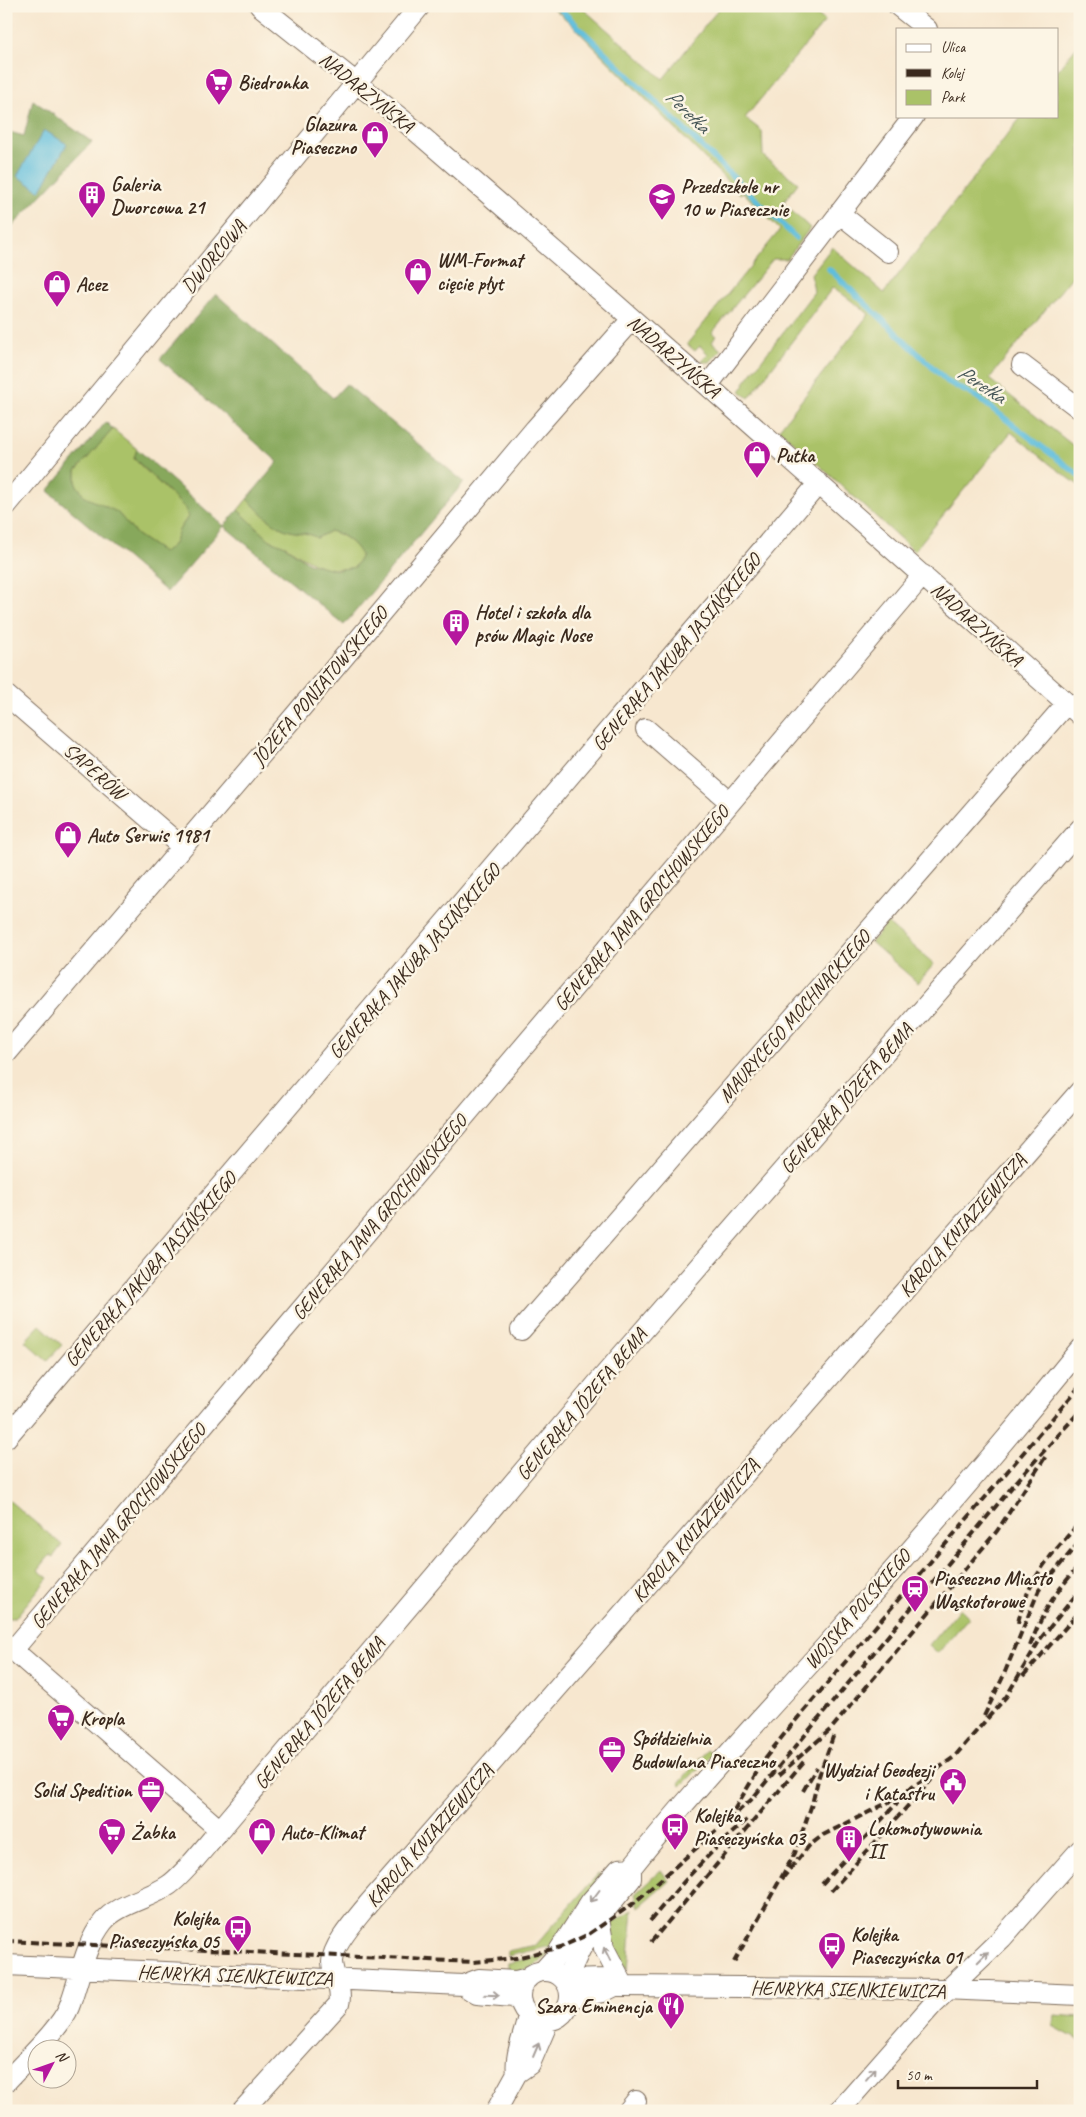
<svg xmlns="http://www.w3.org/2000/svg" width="1086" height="2117" viewBox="0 0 1086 2117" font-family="Caveat,sans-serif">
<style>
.green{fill:#aac268;stroke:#727643}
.forest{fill:#87a85c;stroke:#61693d}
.water{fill:#5ebedd;stroke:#4c747e}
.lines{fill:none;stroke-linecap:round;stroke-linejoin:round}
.stream{stroke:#5ebedd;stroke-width:5.5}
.minor-casing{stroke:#7d6c5c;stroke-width:22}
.minor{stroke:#fff;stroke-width:20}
.rail{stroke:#3b2a1e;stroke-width:4;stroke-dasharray:8 4;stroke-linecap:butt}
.oneway{stroke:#a79f9a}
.labels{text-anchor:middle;stroke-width:5;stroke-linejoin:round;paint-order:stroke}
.poi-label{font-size:20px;font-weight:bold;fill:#3b2a1e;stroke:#fcf5e5;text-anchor:start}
.street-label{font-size:20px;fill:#3b2a1e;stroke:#fcf5e5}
.water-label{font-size:21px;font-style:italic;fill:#465657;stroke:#fcf5e5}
</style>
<rect width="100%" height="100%" fill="#fcf5e5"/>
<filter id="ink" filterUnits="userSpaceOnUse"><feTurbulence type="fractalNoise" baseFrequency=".02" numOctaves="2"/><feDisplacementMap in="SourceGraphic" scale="10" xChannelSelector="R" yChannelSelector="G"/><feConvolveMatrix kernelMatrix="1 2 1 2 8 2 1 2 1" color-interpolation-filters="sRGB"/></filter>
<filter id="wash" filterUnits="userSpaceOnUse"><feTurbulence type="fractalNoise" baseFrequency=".0096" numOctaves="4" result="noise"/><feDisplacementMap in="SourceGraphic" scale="20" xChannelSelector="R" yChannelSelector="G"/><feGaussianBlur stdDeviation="1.12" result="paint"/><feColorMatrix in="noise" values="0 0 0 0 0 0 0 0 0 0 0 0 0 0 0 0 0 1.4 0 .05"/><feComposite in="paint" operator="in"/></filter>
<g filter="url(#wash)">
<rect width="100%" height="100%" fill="#f7e7cf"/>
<path class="green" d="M551,6h29l83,73 58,-73h86l18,15 -80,97 17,13 1,25 35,27 -15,20 27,25 -23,31h-14l-61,74 4,3 -4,6 9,8 -11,12h-9l7,-8 -8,-8 -5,5 -8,-7 93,-114 -37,-38 -3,2 -172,-173z
M1080,42v225l-91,112 91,72v35l-29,-21 -40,-33 -97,119 -135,-122 90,-115 -36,-27 -84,111 -9,-7 5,-6 -1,-2 70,-91 -3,-18 21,-27 52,46 138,-177h35v-45z
M113,429l24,20 -3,10 51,49 3,9 -9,13 -5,14 -10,9 -27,-18 -20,-23 -32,-15 -9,-13v-13z
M247,499c12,11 26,28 43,32 11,3 15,0 27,7l13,-7c15,5 23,11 32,24l-7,12c-29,7 -45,-5 -68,-20 -6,-3 -13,-4 -18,-8 -11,-8 -21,-20 -31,-29z
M887,923l47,41 -16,19 -47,-41z
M40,1325l22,20 -15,16 -22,-20z
M6,1498l56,47 -9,12 -3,-2 -12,15 10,8 -33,40h-9z
M960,1608l9,9 -31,36 -9,-8z
M707,1750l7,3 -33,33 -2,-3z
M661,1870l8,11 -30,26 -4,-13z
M598,1874h4l-47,71 -47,11v-5l28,-6z
M633,1909l-5,60 -12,-13 -7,-30z
M549,1954c-13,12 -23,18 -41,19v-10z
M1055,2015l25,2v24l-27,-15z"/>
<path class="forest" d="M33,100l59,42 -86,91v-102l18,5z
M216,294l117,104 13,-14 118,98 -120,143 -120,-99 -57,66 -119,-101 58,-69 7,7 -37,42v13l9,13 32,15 20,23 27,18 10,-9 5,-14 9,-13 -3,-9 -51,-50 3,-9 87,77 14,-16 32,30 15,6 24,17 28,7 18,-3 6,-12c-8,-13 -16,-20 -31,-24l-13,7c-12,-7 -15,-4 -27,-7 -17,-4 -31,-21 -43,-32l31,-37 -118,-103z"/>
<path class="water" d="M44,130l23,14 -27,47 -23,-15z"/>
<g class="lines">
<path class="stream" d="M557,6l239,232
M829,269l119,113 29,15 103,79"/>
</g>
</g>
<g filter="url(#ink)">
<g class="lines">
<defs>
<path id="minor" d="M260,6l143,114 209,181 468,414
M898,6l29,23
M839,213l49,39
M1022,365l58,44
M708,385l206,-269
M6,506l414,-500
M6,695l176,152
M646,729l84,73
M6,1054l291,-341 238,-284 97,-110
M521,1330l546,-627
M6,1438l813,-955
M6,1644l214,186
M13,1650l910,-1075
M599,1918l5,30 20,38
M6,1965l457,20 16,-6 37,2 12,-3
M520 1996a25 25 0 1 1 50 0a25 25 0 1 1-50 0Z
M543,1971l10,-11 38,-59 28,-32 12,-1
M566,1980l14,-30 19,-32 32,-39v-11c66,-83 140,-160 210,-239 82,-92 162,-185 239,-280
M566,1980l38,-1 11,7
M463,1985l14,9 36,3 8,5
M570,1998l33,-6 12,-6h9l319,3 137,6
M517,2073c-3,-19 8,-39 11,-58
M6,2082c17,-19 55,-54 63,-75 11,-28 15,-61 34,-85 14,-18 46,-23 66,-37 16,-11 37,-40 51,-55l381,-451 479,-550
M242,2111l97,-107c4,-15 -6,-27 -7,-42 0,-17 27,-46 37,-59l711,-812
M496,2111l21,-38 13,-9 18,-42
M628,2111l8,-10
M839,2111l95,-108 68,-65 78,-88"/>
</defs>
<use href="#minor" class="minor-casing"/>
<use href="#minor" class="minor"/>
<path class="rail" d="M1018,1623c9,-44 34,-69 62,-101
M1030,1646c14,-37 24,-52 50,-81
M1023,1676l57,-65
M984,1716l18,-37 37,-89 41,-49
M779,1775l52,-46 166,-198 49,-75
M803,1791l14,-24
M734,1810l32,-53 24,-30 290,-341
M782,1879l27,-33 14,-11 64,-32 30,-19 37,-27 52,-60 35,-59 39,-48
M822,1884l76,-82
M831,1891l102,-113
M650,1921c31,-37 61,-71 98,-102
M6,1941l467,21 43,-4 45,-11 28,-13 45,-31 117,-103 266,-319 63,-70
M651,1942l155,-183
M734,1962l61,-109 17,-49 7,-28 15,-42"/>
</g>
<defs><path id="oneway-shaft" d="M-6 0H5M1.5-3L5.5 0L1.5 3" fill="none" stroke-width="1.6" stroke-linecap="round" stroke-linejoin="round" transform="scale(1.25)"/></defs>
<g class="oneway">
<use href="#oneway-shaft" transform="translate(595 1896) rotate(127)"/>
<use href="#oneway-shaft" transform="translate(607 1954) rotate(-116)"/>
<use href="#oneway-shaft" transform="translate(983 1957) rotate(-45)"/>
<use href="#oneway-shaft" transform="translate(492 1995) rotate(2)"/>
<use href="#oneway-shaft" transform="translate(536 2050) rotate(-67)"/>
<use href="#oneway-shaft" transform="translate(871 2074) rotate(-49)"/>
</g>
</g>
<defs>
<symbol id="supermarket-pin" viewBox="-11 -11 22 30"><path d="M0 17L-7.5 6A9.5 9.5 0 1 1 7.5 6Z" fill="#b5179e" stroke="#fcf5e5"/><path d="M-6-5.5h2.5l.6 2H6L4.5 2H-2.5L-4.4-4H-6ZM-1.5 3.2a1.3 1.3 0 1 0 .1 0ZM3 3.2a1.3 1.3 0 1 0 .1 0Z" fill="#fff"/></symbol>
<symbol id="shop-pin" viewBox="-11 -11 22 30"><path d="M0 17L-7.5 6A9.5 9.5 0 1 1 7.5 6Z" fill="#b5179e" stroke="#fcf5e5"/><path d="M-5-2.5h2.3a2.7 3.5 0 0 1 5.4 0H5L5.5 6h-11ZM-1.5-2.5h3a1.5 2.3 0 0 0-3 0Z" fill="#fff"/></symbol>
<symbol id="building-pin" viewBox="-11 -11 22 30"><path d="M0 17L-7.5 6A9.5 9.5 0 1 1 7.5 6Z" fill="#b5179e" stroke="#fcf5e5"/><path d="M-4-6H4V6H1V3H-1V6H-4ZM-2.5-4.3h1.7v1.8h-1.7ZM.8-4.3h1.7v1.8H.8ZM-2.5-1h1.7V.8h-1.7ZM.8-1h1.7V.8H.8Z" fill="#fff"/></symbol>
<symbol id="school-pin" viewBox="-11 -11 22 30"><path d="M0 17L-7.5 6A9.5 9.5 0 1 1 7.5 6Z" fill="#b5179e" stroke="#fcf5e5"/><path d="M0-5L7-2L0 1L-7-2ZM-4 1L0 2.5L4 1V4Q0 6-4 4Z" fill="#fff"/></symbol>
<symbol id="station-pin" viewBox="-11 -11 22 30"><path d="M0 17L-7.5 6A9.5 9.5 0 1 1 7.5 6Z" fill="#b5179e" stroke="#fcf5e5"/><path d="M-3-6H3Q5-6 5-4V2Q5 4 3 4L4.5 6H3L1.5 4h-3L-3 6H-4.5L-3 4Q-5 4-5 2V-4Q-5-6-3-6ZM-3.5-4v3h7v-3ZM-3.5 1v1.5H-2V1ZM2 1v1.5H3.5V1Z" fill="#fff"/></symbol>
<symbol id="office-pin" viewBox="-11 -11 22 30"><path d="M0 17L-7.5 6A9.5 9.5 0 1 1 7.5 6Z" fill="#b5179e" stroke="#fcf5e5"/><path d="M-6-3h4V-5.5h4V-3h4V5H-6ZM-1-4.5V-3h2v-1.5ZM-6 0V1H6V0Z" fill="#fff"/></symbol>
<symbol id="civic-pin" viewBox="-11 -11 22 30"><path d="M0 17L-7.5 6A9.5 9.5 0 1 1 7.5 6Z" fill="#b5179e" stroke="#fcf5e5"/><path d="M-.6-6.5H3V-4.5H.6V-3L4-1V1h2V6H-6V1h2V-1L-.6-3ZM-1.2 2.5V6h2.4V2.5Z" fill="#fff"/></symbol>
<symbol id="bus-pin" viewBox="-11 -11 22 30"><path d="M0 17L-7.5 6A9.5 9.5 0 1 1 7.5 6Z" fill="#b5179e" stroke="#fcf5e5"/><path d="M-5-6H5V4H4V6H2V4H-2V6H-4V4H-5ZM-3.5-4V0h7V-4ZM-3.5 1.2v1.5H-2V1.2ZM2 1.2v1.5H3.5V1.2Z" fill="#fff"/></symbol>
<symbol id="restaurant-pin" viewBox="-11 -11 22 30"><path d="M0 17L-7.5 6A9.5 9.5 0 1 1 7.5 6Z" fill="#b5179e" stroke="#fcf5e5"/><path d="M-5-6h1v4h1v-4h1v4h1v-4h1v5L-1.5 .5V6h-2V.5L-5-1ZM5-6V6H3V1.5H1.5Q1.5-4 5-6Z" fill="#fff"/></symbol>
</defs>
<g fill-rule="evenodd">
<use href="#supermarket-pin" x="203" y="66" width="32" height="43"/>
<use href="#shop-pin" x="359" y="119" width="32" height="43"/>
<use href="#building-pin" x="76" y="179" width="32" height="43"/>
<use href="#school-pin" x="646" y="181" width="32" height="43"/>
<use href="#shop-pin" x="402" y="256" width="32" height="43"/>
<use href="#shop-pin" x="41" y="268" width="32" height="43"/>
<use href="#shop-pin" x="741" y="439" width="32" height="43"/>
<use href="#building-pin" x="440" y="607" width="32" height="43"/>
<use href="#shop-pin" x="52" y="819" width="32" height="43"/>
<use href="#station-pin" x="899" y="1573" width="32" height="43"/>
<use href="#supermarket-pin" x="45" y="1702" width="32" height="43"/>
<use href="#office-pin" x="596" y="1734" width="32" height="43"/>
<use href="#civic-pin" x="937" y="1766" width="32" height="43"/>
<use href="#office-pin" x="135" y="1774" width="32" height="43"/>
<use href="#bus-pin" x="659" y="1811" width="32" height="43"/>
<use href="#supermarket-pin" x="96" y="1816" width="32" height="43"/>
<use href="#shop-pin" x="246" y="1816" width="32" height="43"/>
<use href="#building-pin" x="833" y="1823" width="32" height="43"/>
<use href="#bus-pin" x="222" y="1913" width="32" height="43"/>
<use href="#bus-pin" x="816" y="1930" width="32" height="43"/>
<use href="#restaurant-pin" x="655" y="1990" width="32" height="43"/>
</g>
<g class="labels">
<g class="poi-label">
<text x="238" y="89">Biedronka</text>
<text x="356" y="131" text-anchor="end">Glazura<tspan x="356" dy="23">Piaseczno</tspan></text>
<text x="111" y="191">Galeria<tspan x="111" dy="23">Dworcowa 21</tspan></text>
<text x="681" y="193">Przedszkole nr<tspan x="681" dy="23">10 w Piasecznie</tspan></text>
<text x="437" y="267">WM-Format<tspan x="437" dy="23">cięcie płyt</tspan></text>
<text x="76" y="291">Acez</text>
<text x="776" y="462">Putka</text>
<text x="475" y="619">Hotel i szkoła dla<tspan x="475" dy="23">psów Magic Nose</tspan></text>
<text x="87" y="842">Auto Serwis 1981</text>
<text x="934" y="1585">Piaseczno Miasto<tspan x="934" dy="23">Wąskotorowe</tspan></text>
<text x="80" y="1725">Kropla</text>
<text x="631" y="1745">Spółdzielnia<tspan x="631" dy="23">Budowlana Piaseczno</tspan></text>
<text x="934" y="1777" text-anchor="end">Wydział Geodezji<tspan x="934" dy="23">i Katastru</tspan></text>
<text x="132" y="1797" text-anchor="end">Solid Spedition</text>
<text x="694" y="1822">Kolejka<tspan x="694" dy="23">Piaseczyńska 03</tspan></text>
<text x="868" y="1835">Lokomotywownia<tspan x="868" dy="23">II</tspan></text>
<text x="131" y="1839">Żabka</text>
<text x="281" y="1839">Auto-Klimat</text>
<text x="219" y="1925" text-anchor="end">Kolejka<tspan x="219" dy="23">Piaseczyńska 05</tspan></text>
<text x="851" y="1941">Kolejka<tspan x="851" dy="23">Piaseczyńska 01</tspan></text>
<text x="652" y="2013" text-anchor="end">Szara Eminencja</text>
</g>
<g class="street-label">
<text transform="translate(367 92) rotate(39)" y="7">NADARZYŃSKA</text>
<text transform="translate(213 256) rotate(-50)" y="7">DWORCOWA</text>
<text transform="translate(674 356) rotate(41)" y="7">NADARZYŃSKA</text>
<text transform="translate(977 624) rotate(42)" y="7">NADARZYŃSKA</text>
<text transform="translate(676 652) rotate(-50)" y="7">GENERAŁA JAKUBA JASIŃSKIEGO</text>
<text transform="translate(319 686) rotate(-50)" y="7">JÓZEFA PONIATOWSKIEGO</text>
<text transform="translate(95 771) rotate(41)" y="7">SAPERÓW</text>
<text transform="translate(641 908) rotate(-50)" y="7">GENERAŁA JANA GROCHOWSKIEGO</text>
<text transform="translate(414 961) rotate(-49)" y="7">GENERAŁA JAKUBA JASIŃSKIEGO</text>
<text transform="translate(794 1016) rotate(-49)" y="7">MAURYCEGO MOCHNACKIEGO</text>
<text transform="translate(846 1098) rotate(-49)" y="7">GENERAŁA JÓZEFA BEMA</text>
<text transform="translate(379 1217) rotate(-50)" y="7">GENERAŁA JANA GROCHOWSKIEGO</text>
<text transform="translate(962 1225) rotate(-49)" y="7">KAROLA KNIAZIEWICZA</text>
<text transform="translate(150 1269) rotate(-49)" y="7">GENERAŁA JAKUBA JASIŃSKIEGO</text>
<text transform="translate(581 1404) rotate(-50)" y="7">GENERAŁA JÓZEFA BEMA</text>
<text transform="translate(118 1526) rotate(-50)" y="7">GENERAŁA JANA GROCHOWSKIEGO</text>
<text transform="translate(695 1530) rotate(-49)" y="7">KAROLA KNIAZIEWICZA</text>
<text transform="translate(857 1609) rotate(-49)" y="7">WOJSKA POLSKIEGO</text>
<text transform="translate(319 1713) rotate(-50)" y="7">GENERAŁA JÓZEFA BEMA</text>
<text transform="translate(429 1835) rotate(-49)" y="7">KAROLA KNIAZIEWICZA</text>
<text transform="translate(235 1975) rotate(2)" y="7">HENRYKA SIENKIEWICZA</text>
<text transform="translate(848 1989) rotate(1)" y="7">HENRYKA SIENKIEWICZA</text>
</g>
<g class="water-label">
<text transform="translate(688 111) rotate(44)" y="7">Perełka</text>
<text transform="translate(982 384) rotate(33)" y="7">Perełka</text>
</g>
</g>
<rect width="1086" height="2117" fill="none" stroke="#fcf5e5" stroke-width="25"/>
<rect x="896" y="28" width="162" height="90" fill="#fcf5e5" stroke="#afa495"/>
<rect x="906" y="44" width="25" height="8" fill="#ffffff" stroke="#afa495"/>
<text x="941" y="52" font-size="15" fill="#3b2a1e">Ulica</text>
<rect x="906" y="69" width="25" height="8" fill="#3b2a1e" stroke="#afa495"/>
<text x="941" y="78" font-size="15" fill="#3b2a1e">Kolej</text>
<rect x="906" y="90" width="25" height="15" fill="#aac268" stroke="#afa495"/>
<text x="941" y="102" font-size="15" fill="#3b2a1e">Park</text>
<g transform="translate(52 2064) rotate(49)"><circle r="24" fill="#fcf5e5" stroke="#afa495"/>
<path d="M0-4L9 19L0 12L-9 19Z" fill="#b5179e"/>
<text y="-8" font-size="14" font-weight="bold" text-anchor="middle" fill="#3b2a1e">N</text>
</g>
<path d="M898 2080v8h139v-8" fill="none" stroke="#3b2a1e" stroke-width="2.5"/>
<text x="906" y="2080" font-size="15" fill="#3b2a1e" stroke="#fcf5e5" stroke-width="4" paint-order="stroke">50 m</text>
</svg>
